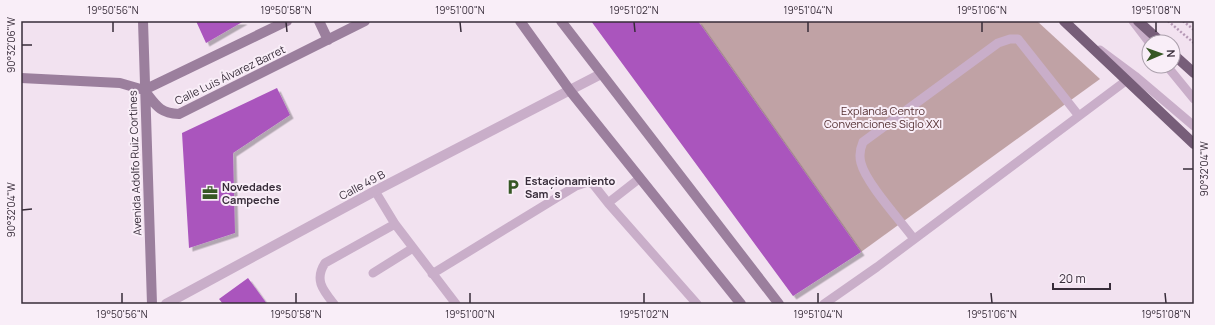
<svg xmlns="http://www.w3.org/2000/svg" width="1215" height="325" viewBox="0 0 1215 325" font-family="Manrope,sans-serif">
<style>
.green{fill:#c0a2a5}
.building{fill:#aa55bd;filter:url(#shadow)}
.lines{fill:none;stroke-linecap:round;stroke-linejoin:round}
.path{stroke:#b598b5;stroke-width:2.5;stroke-dasharray:2 2;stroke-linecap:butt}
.service{stroke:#c9aec9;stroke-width:9}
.minor{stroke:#c9aec9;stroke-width:10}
.secondary{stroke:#9b7f9d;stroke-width:10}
.primary{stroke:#775e79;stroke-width:10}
.ticks{fill:none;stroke:#372c39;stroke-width:1.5}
.labels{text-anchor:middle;stroke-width:4;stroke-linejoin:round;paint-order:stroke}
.street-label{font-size:11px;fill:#372c39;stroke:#f9eef8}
.park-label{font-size:11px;fill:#553133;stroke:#f9eef8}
.poi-label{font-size:11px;font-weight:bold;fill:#372c39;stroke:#f9eef8;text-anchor:start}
.neatline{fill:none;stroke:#372c39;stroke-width:1.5}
.ticks-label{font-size:10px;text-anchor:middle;fill:#372c39}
</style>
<defs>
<filter id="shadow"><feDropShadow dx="3.5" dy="3.5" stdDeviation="0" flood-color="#0004"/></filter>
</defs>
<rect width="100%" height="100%" fill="#f2e2f0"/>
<path class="green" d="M698,21h339l63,58 -239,173z"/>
<path class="building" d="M196,21h48l-38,22z
M591,21h107l163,231 -68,44z
M277,88l13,27 -57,38 2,80 -46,15 -7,-115z
M248,278l19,26h-44l-4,-5z"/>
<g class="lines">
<path class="path" d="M1168,21l26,22
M1183,21l11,9
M1192,21l2,2"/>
<path class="service" d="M1133,21l16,21
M1100,50l35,26 59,50
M1167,66l27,33
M375,191l20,33 61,80
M608,203l32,-25
M914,239c-14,-19 -48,-56 -53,-76 -2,-7 -1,-14 2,-21l135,-99 12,-4h8l61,77
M373,273l40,-25
M432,274l144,-88 12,-4 5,2 15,19 89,101
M334,304c-11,-14 -20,-24 -9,-41l70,-39
M824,304l53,-37 250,-187"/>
<path class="minor" d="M166,304l209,-113 226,-117"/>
<path class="secondary" d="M143,21l9,283
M319,21l9,19
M520,21l51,71 170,212
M561,21l218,283
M21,78l99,5 24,7
M144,90c12,15 15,23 35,24l186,-93
M144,90l143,-69"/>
<path class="primary" d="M1064,21l130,123
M1138,21l23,21
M1173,54l21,19"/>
</g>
<path class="ticks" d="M113,22v10M286,22l1,10M460,22l1,10M634,22l1,10M808,22v10M982,22v10M1156,22v10M22,45h10M1183,169h10M22,210l10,-1M122,293v10M296,293v10M470,293v10M644,293v10M818,293v10M991,293l1,10M1165,293l1,10"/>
<defs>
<symbol id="parking-bare" viewBox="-9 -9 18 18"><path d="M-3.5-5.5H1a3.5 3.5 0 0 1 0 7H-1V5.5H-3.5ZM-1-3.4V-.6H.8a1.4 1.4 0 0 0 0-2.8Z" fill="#365724" stroke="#f9eef8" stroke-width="2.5" paint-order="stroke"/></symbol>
<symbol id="office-bare" viewBox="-9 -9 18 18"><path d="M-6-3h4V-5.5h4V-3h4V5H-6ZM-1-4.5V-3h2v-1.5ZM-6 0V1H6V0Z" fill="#365724" stroke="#f9eef8" stroke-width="2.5" paint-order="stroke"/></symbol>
</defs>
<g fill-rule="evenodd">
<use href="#parking-bare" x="502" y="176" width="22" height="22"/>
<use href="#office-bare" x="199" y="182" width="22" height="22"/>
</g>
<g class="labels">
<g class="street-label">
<text transform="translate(230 75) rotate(-26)" y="4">Calle Luis Álvarez Barret</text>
<text transform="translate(135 163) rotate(-92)" y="4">Avenida Adolfo Ruiz Cortines</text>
<text transform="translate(362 185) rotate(-28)" y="4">Calle 49 B</text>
</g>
<g class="park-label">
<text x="883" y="115">Explanda Centro<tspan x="883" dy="13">Convenciones Siglo XXI</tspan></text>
</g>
<g class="poi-label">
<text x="525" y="185">Estacionamiento<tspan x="525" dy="13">Sam´s</tspan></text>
<text x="222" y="191">Novedades<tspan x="222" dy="13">Campeche</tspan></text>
</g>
</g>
<rect width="1215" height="325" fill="none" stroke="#f9eef8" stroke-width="44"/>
<g transform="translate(1161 54) rotate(88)"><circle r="19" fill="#f9eef8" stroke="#aba0ac"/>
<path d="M0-3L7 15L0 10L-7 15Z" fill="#365724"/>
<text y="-6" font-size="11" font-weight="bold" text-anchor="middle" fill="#372c39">N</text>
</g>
<path d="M1053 283v6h57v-6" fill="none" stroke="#372c39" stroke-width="2"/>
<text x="1059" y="283" font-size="12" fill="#372c39" stroke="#f9eef8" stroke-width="3" paint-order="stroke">20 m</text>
<rect x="22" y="22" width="1171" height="281" class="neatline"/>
<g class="ticks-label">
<text x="113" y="14">19°50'56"N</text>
<text x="286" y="14">19°50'58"N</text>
<text x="460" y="14">19°51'00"N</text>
<text x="634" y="14">19°51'02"N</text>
<text x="808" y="14">19°51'04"N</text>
<text x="982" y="14">19°51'06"N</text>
<text x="1156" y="14">19°51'08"N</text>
<text transform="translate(11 45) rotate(-90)" y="4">90°32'06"W</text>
<text transform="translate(1204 169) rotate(-90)" y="4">90°32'04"W</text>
<text transform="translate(11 210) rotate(-90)" y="4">90°32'04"W</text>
<text x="122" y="318">19°50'56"N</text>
<text x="296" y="318">19°50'58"N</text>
<text x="470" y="318">19°51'00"N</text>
<text x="644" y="318">19°51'02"N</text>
<text x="818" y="318">19°51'04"N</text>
<text x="992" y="318">19°51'06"N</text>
<text x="1166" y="318">19°51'08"N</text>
</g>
</svg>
